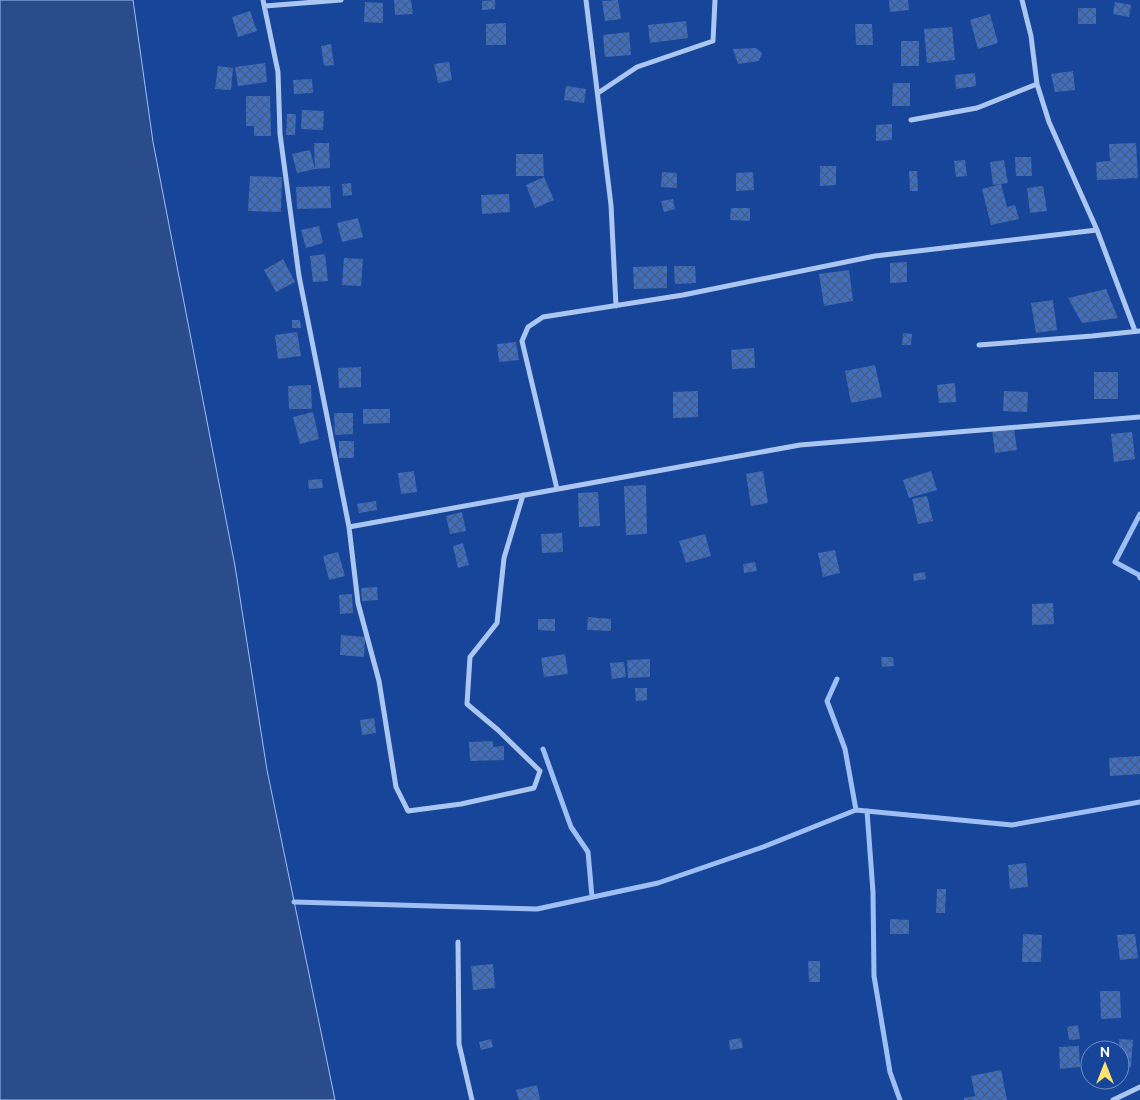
<svg xmlns="http://www.w3.org/2000/svg" width="1140" height="1100" viewBox="0 0 1140 1100" font-family="Ubuntu,sans-serif">
<style>
.water{fill:#2a4c8b;stroke:#9fbff4}
.lines{fill:none;stroke-linecap:round;stroke-linejoin:round}
.stream{stroke:#9fbff4;stroke-width:5}
.building{fill:url(#building-cross-hatch)}
.minor{stroke:#acc6f2;stroke-width:5}
</style>
<defs>
<pattern id="building-cross-hatch" width="8" height="8" patternUnits="userSpaceOnUse" patternTransform="scale(1.25)"><rect width="8" height="8" fill="#406fc0"/><path d="M0 0l8 8M0 8l8-8" fill="none" stroke="#475c80"/></pattern>
</defs>
<rect width="100%" height="100%" fill="#174599"/>
<path class="water" d="M0,0h133l20,142 82,424 32,204 68,330h-335z"/>
<g class="lines">
<path class="stream" d="M1140,514l-25,48 24,13 1,3
M837,679l-10,22 18,48 11,61
M543,749l28,78 17,25 4,45
M867,811l6,81 1,84 16,96 10,28
M294,902l243,7 121,-26 105,-36 93,-37 156,15 128,-23"/>
</g>
<path class="building" d="M394,0h17l2,14 -18,1z
M495,0v9l-13,1v-9z
M618,0l3,19 -16,2 -3,-20z
M889,0h19l1,10 -19,2z
M365,2l18,1v20l-19,-1z
M1115,2l16,3 -2,12 -16,-3z
M1078,8h18v16h-18z
M250,11l7,20 -19,6 -6,-20z
M990,14l8,29 -20,6 -8,-29z
M686,21l2,17 -38,5 -2,-18z
M506,23v22h-20v-21z
M855,24h17l1,21h-17z
M952,27l3,33 -28,3 -3,-34z
M629,32l2,23 -26,2 -2,-22z
M901,41h18v25h-18z
M331,44l3,21 -10,1 -3,-20z
M756,48l6,5 -3,8 -21,3 -5,-15z
M449,62l3,18 -14,3 -4,-19z
M265,63l2,19 -29,4 -3,-19z
M218,66l15,2 -2,22 -16,-1z
M1073,71l2,19 -20,2 -4,-18z
M975,73l1,13 -20,3 -1,-14z
M312,79l1,14 -19,1 -1,-14z
M893,83h17v23h-18z
M566,86l20,3 -2,14 -20,-3z
M246,96h24l1,40h-17v-10h-8z
M302,110l22,1 -1,19 -22,-1z
M287,114h9l-1,21h-9z
M892,124v16l-16,1v-16z
M314,143h15l1,25 -15,1z
M1136,143l2,35 -41,2 -1,-18 14,-1 -1,-17z
M310,150l5,19 -18,4 -5,-19z
M516,154h27l1,22h-28z
M1015,157h16l1,19h-16z
M965,160l2,16 -11,1 -2,-16z
M1004,160l4,23 -15,2 -3,-23z
M820,166h16v19l-16,1z
M909,171h8l1,20h-8z
M662,172l15,1v15l-16,-1z
M753,172l1,18 -18,1v-18z
M250,176l32,1 -1,35 -33,-1z
M544,177l10,23 -19,8 -9,-23z
M351,183l1,12 -9,1 -1,-12z
M1001,184l6,23 8,-2 4,14 -28,6 -9,-36z
M330,186l1,22 -34,1 -1,-22z
M1043,186l4,25 -17,2 -3,-25z
M509,194l1,18 -28,2 -1,-19z
M673,199l2,10 -11,3 -3,-11z
M731,208h19v13l-20,-1z
M358,218l5,19 -21,5 -5,-19z
M319,226l4,17 -17,5 -5,-18z
M325,254l3,27 -15,1 -3,-26z
M344,258l19,1 -2,27 -19,-1z
M283,259l12,23 -19,10 -12,-22z
M907,262v20l-17,1v-20z
M667,266v22l-33,1 -1,-22z
M674,266h21l1,17 -21,1z
M849,270l4,31 -29,5 -5,-32z
M1106,289l12,29 -36,5 -14,-25z
M1053,300l4,30 -21,3 -5,-30z
M292,320h8l1,8h-9z
M297,332l4,24 -23,3 -3,-24z
M903,333l9,1 -1,11h-9z
M516,342l3,18 -20,2 -2,-18z
M754,348l1,20 -23,1 -1,-19z
M875,365l7,32 -31,6 -6,-32z
M361,367v20l-22,1 -1,-20z
M1094,372h24v27h-24z
M955,383l1,19 -17,1 -2,-18z
M311,385l1,24h-23l-1,-23z
M698,391v26l-25,1v-26z
M1004,391l24,1 -1,20 -24,-1z
M363,409h27v14l-27,1z
M313,412l6,27 -19,5 -7,-27z
M334,413h19v21l-18,1z
M1014,428l3,22 -22,3 -3,-23z
M1132,432l3,27 -21,3 -3,-28z
M339,441h15v17h-15z
M414,471l3,21 -16,2 -3,-21z
M763,471l5,32 -17,3 -5,-32z
M931,471l6,19 -28,8 -6,-18z
M322,479l1,9 -14,1 -1,-9z
M646,485l1,49 -21,1 -2,-49z
M598,492l2,34 -21,1 -1,-34z
M927,496l6,25 -15,3 -6,-25z
M376,501l1,9 -18,3 -2,-9z
M462,512l4,19 -16,3 -4,-18z
M562,533l1,19 -21,1 -1,-19z
M705,534l6,22 -25,7 -7,-22z
M463,543l6,22 -11,3 -5,-22z
M835,550l5,23 -17,4 -5,-24z
M338,552l7,24 -16,4 -6,-24z
M755,562l2,9 -13,2 -1,-9z
M925,572l1,7 -12,2 -1,-7z
M377,587l1,13 -16,1 -1,-13z
M352,594l1,19 -13,1 -1,-19z
M1053,603l1,21 -22,1v-21z
M588,617l23,2v12l-24,-1z
M538,619h17v12l-17,-1z
M341,635l24,2 -1,20 -24,-2z
M565,654l3,20 -24,3 -3,-19z
M881,657h12l1,9 -12,1z
M650,659v18l-22,1 -1,-18z
M624,662l2,15 -14,2 -2,-16z
M635,688h12v12l-11,1z
M374,718l2,15 -14,2 -2,-15z
M493,741v6l11,-1v14l-34,1 -1,-19z
M1140,756v18l-30,2 -1,-18z
M1026,863l2,24 -18,2 -2,-24z
M937,889h9l-1,24h-9z
M890,919l19,1v14h-19z
M1023,934l19,1 -1,27h-19z
M1135,934l3,24 -18,2 -3,-25z
M808,961h12v21h-11z
M493,964l2,24 -22,2 -2,-24z
M1100,991h20l1,27 -20,1z
M1078,1025l2,14 -11,1 -2,-13z
M741,1038l2,10 -13,2 -1,-10z
M491,1039l2,8 -12,3 -2,-8z
M1119,1039l14,1 -2,27 -11,-1z
M1079,1046l1,21 -20,2 -1,-22z
M1001,1070l6,30h-43v-2l11,-2 -4,-20z
M537,1085l3,15h-21l-3,-10z"/>
<g class="lines">
<path class="minor" d="M263,0l15,72 2,62 19,142 50,251 9,76 21,78 17,106 12,24 53,-7 73,-16 6,-17 -42,-41 -31,-26 3,-47 27,-34 7,-65 19,-63
M586,0l25,205 5,101
M1022,0l9,36 6,48 12,38 48,108
M265,6l76,-6
M598,93l39,-26 76,-26 2,-41
M911,120l66,-12 60,-24
M979,345l113,-9 48,-5
M557,489l-35,-148 6,-14 15,-10 140,-22 192,-39 222,-26 38,101
M349,527l451,-82 340,-28
M458,942l1,102 13,56
M1113,1100l27,-13"/>
</g>
<g transform="translate(1105 1065)"><circle r="24" fill="#174599" stroke="#748fc2"/>
<path d="M0-4L9 19L0 12L-9 19Z" fill="#ffe16d"/>
<text y="-8" font-size="14" font-weight="bold" text-anchor="middle" fill="#ffffff">N</text>
</g>
</svg>
